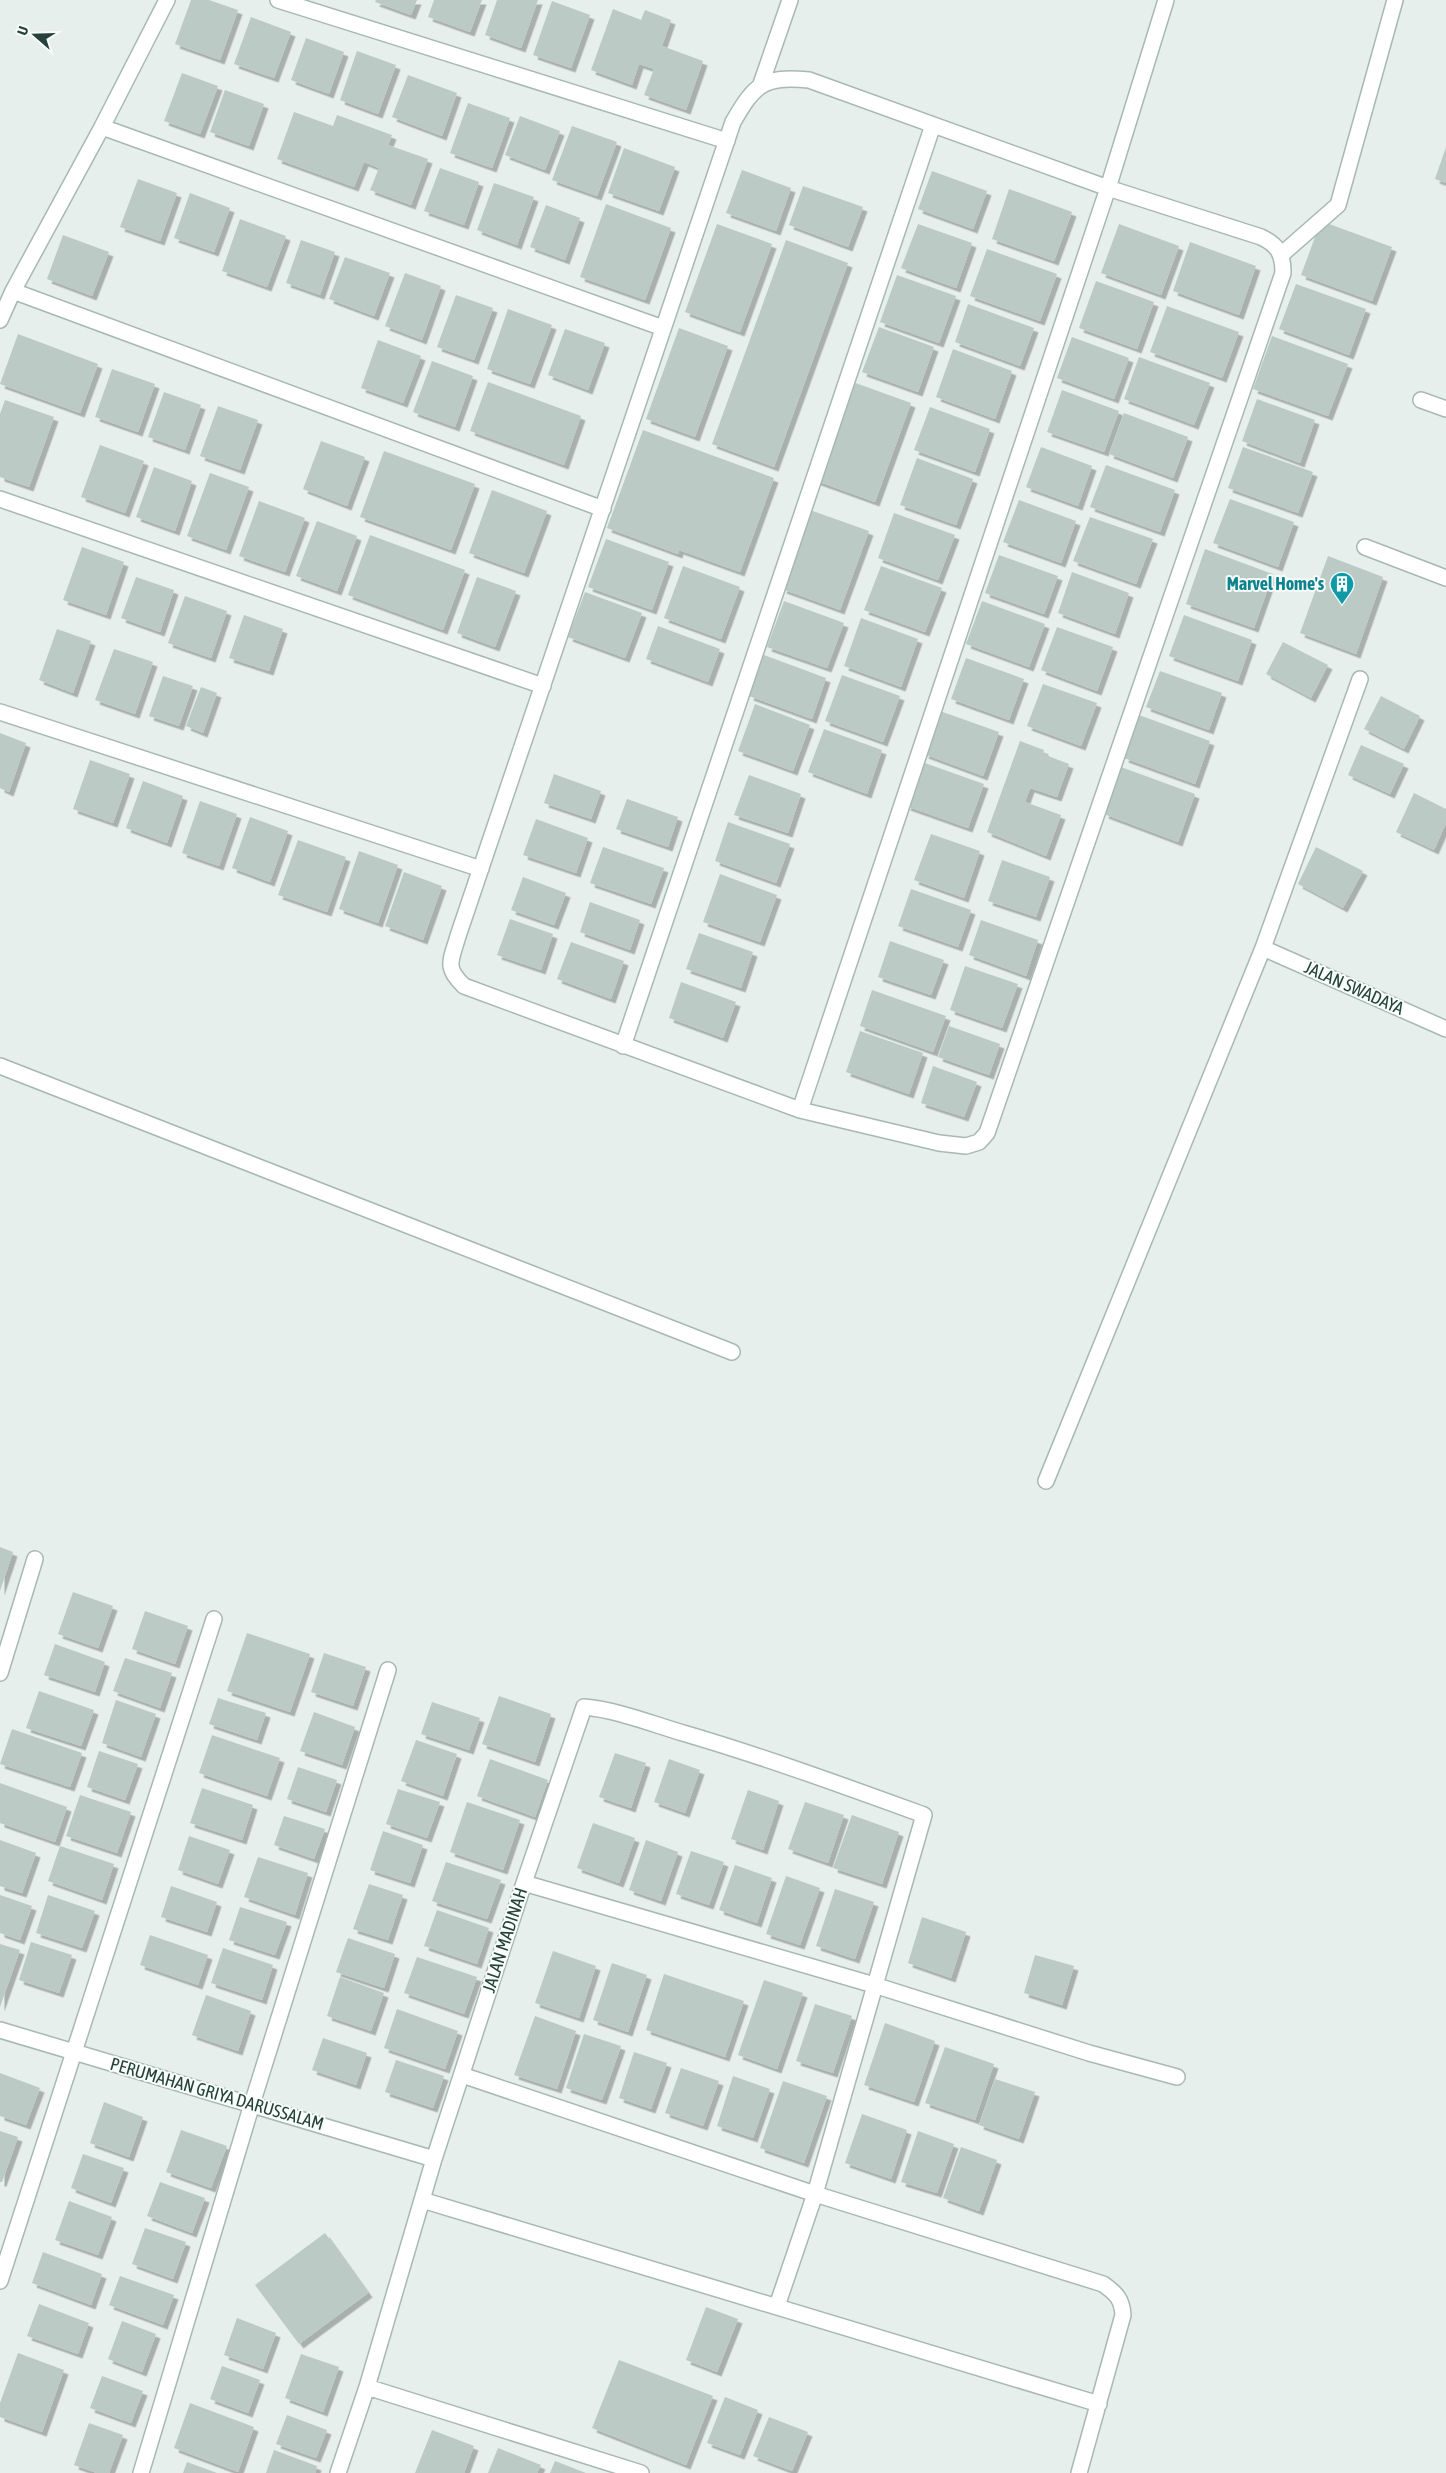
<svg xmlns="http://www.w3.org/2000/svg" width="1446" height="2473" viewBox="0 0 1446 2473" font-family="'Asap Condensed',sans-serif">
<style>
.building{fill:#bbcac4;filter:url(#shadow)}
.lines{fill:none;stroke-linecap:round;stroke-linejoin:round}
.street-casing{stroke:#a8b8b2;stroke-width:18}
.street{stroke:#fff;stroke-width:15}
.labels{text-anchor:middle;stroke-width:4;stroke-linejoin:round;paint-order:stroke}
.culture-label{font-size:18px;font-weight:bold;fill:#0d838f;stroke:#f7fbf9;text-anchor:end}
.street-label{font-size:18px;fill:#24423a;stroke:#f7fbf9}
</style>
<defs>
<filter id="shadow"><feDropShadow dx="4.5" dy="4.5" stdDeviation="0" flood-color="#0004"/></filter>
</defs>
<rect width="100%" height="100%" fill="#e6efeb"/>
<path class="building" d="M191,0h18l29,10 -18,50 -45,-16z
M376,0h41l-6,15 -36,-13z
M434,0h48l-12,32 -42,-15z
M497,0h41l-17,48 -36,-13z
M552,1l38,14 -19,53 -38,-13z
M613,9l28,11 4,-10 26,10 -9,26 41,15 -17,49 -42,-15 10,-26 -15,-5 -7,21 -41,-15z
M251,17l40,15 -17,46 -40,-14z
M306,38l38,14 -15,42 -38,-14z
M357,51l39,14 -18,49 -38,-14z
M182,73l36,13 -18,48 -36,-13z
M408,75l49,18 -15,43 -50,-19z
M225,90l39,14 -15,42 -39,-14z
M468,103l42,15 -18,50 -42,-15z
M294,112l39,14 4,-11 55,20 -4,10 40,14 -17,46 -41,-15 9,-22 -15,-6 -10,25 -77,-28z
M520,116l40,15 -15,39 -40,-15z
M572,126l45,16 -20,54 -45,-16z
M1446,147v36l-11,-4z
M624,148l51,19 -16,44 -51,-18z
M440,168l39,14 -15,43 -40,-14z
M742,170l49,18 -15,43 -50,-18z
M932,171l55,20 -14,38 -55,-20z
M138,179l39,14 -17,48 -40,-14z
M494,183l40,14 -17,48 -40,-15z
M803,186l60,21 -15,40 -59,-22z
M1009,189l63,23 -18,49 -62,-22z
M190,193l40,15 -16,44 -40,-14z
M606,204l65,24 -26,72 -65,-23z
M546,205l34,13 -15,42 -35,-13z
M240,219l46,17 -19,51 -45,-16z
M1321,221l71,26 -20,54 -71,-26z
M717,224l55,20 -32,88 -55,-20z
M918,224l54,19 -16,45 -55,-20z
M1119,224l60,22 -18,49 -60,-22z
M63,235l46,17 -17,44 -45,-17z
M301,240l34,12 -15,43 -34,-12z
M786,240l62,23 -74,204 -62,-23z
M1190,242l66,24 -17,49 -66,-24z
M987,249l70,25 -17,47 -70,-25z
M345,257l45,16 -16,43 -45,-17z
M405,273l36,13 -19,54 -37,-14z
M897,275l59,21 -17,47 -59,-21z
M1096,281l58,21 -17,47 -58,-21z
M1296,284l70,25 -17,46 -70,-26z
M456,295l37,13 -19,52 -37,-13z
M968,304l66,24 -14,38 -65,-24z
M1167,306l72,26 -17,46 -72,-26z
M508,309l44,16 -22,59 -43,-15z
M879,327l55,20 -16,45 -56,-20z
M679,328l49,18 -33,91 -49,-18z
M565,329l40,14 -17,47 -40,-15z
M18,334l80,30 -18,49 -80,-29z
M1272,336l76,28 -20,52 -75,-27z
M1072,337l57,21 -15,41 -57,-21z
M378,340l43,16 -18,47 -42,-15z
M953,349l59,22 -17,48 -59,-22z
M1139,357l71,26 -16,42 -70,-26z
M432,361l41,15 -18,51 -42,-15z
M112,369l43,15 -17,48 -43,-15z
M850,381l61,22 -36,99 -61,-22z
M488,382l93,34 -17,49 -94,-34z
M1062,390l57,21 -15,41 -57,-20z
M164,392l37,13 -16,45 -37,-13z
M1257,399l58,21 -15,43 -58,-22z
M5,400l49,17 -25,70 -29,-10v-63z
M218,406l40,14 -18,50 -40,-14z
M930,407l60,22 -15,43 -61,-22z
M1124,413l64,24 -15,41 -64,-24z
M643,430l131,48 -34,94 -61,-22 -1,4 -71,-26z
M321,441l44,16 -18,49 -44,-17z
M100,445l44,16 -19,52 -44,-16z
M1041,447l51,19 -14,40 -52,-19z
M1243,447l70,25 -15,41 -70,-25z
M384,451l91,33 -24,66 -91,-33z
M917,458l56,21 -17,46 -56,-20z
M1106,465l69,25 -15,42 -70,-25z
M154,467l38,14 -17,50 -39,-14z
M210,473l39,14 -23,63 -39,-14z
M492,490l55,21 -23,62 -55,-20z
M1230,499l64,23 -16,45 -65,-24z
M1019,500l57,21 -15,42 -58,-21z
M259,501l46,17 -20,54 -46,-16z
M810,510l59,21 -29,79 -58,-21z
M894,513l61,22 -17,45 -60,-22z
M1090,517l63,22 -17,45 -63,-23z
M317,521l40,15 -20,55 -41,-15z
M370,535l95,35 -22,60 -95,-35z
M606,539l63,23 -17,48 -64,-23z
M82,547l42,15 -18,53 -43,-15z
M1205,549l68,25 -19,54 -68,-24z
M999,555l59,21 -14,38 -59,-21z
M1328,556l55,21 -27,77 -56,-21z
M683,566l57,21 -19,52 -57,-21z
M881,566l61,22 -17,44 -61,-22z
M1072,572l57,21 -14,41 -57,-21z
M136,577l38,13 -14,42 -39,-14z
M477,577l39,14 -21,56 -38,-14z
M585,592l57,21 -17,45 -57,-21z
M185,596l42,15 -16,47 -43,-15z
M784,601l60,22 -17,45 -60,-21z
M982,601l63,23 -16,43 -63,-23z
M244,615l39,14 -14,42 -40,-13z
M1184,615l68,25 -14,41 -69,-25z
M861,618l57,21 -17,48 -57,-21z
M658,626l62,23 -12,33 -62,-23z
M1057,627l56,20 -16,44 -56,-21z
M57,629l34,12 -18,52 -34,-13z
M1283,642l45,23 -17,33 -45,-24z
M114,649l39,13 -18,52 -40,-14z
M764,655l62,23 -14,41 -63,-23z
M966,658l58,21 -15,41 -58,-21z
M1160,671l62,22 -13,37 -63,-23z
M842,675l58,21 -17,46 -58,-21z
M163,676l30,10 -14,40 -30,-10z
M1043,684l54,19 -16,43 -54,-20z
M201,687l16,6 -14,40 -17,-7z
M1381,696l39,20 -16,33 -40,-20z
M755,704l55,21 -17,46 -55,-20z
M940,711l59,21 -16,44 -59,-22z
M1139,715l71,26 -15,43 -71,-26z
M824,729l58,21 -15,44 -59,-22z
M0,733l26,10 -17,49 -9,-4z
M1020,741l24,9 -1,4 26,10 -12,33 -27,-9 -5,14 36,13 -15,41 -59,-24z
M1361,745l43,19 -14,30 -42,-19z
M90,760l40,14 -17,49 -40,-14z
M922,762l62,22 -16,44 -62,-22z
M1121,767l74,27 -17,48 -74,-28z
M554,774l47,17 -10,28 -47,-16z
M749,775l52,19 -13,39 -54,-18z
M143,781l40,15 -16,47 -41,-15z
M1414,793l32,16v14l-12,27 -38,-18z
M627,799l51,18 -10,30 -52,-18z
M200,801l37,13 -18,52 -37,-13z
M250,817l38,14 -18,51 -38,-14z
M536,819l52,19 -12,35 -53,-18z
M728,822l62,22 -14,39 -61,-22z
M931,834l49,17 -16,47 -50,-18z
M298,840l48,17 -19,55 -49,-17z
M603,847l61,21 -13,36 -61,-21z
M1316,847l47,24 -20,37 -45,-24z
M359,851l39,14 -20,58 -39,-14z
M1002,860l48,17 -14,40 -48,-16z
M404,872l38,14 -19,54 -38,-14z
M720,874l57,21 -17,47 -57,-20z
M523,877l43,16 -12,32 -43,-15z
M911,889l60,21 -13,37 -60,-21z
M590,902l50,18 -10,30 -50,-18z
M510,919l43,15 -12,36 -44,-15z
M981,920l57,20 -12,36 -57,-21z
M699,933l54,19 -12,36 -55,-19z
M890,941l54,19 -13,35 -53,-18z
M571,942l53,19 -13,38 -54,-20z
M965,966l53,18 -16,44 -52,-18z
M681,982l55,20 -13,36 -54,-20z
M872,990l74,26 -13,36 -73,-26z
M949,1026l51,18 -11,31 -51,-18z
M860,1031l63,22 -14,41 -63,-22z
M933,1066l44,16 -13,35 -43,-14z
M0,1547l13,5 -13,39z
M73,1592l40,14 -15,42 -40,-14z
M145,1611l43,15 -13,38 -43,-15z
M247,1633l63,21 -20,58 -63,-21z
M55,1644l50,18 -10,30 -51,-17z
M324,1653l42,14 -13,39 -42,-14z
M125,1658l47,15 -12,35 -47,-17z
M39,1691l55,19 -13,36 -55,-18z
M499,1696l52,18 -16,48 -53,-18z
M218,1698l48,15 -9,27 -48,-16z
M116,1700l40,14 -15,43 -39,-14z
M432,1702l48,16 -11,32 -48,-16z
M314,1712l41,15 -13,38 -42,-14z
M12,1729l70,24 -12,34 -70,-23z
M212,1735l68,23 -13,38 -68,-23z
M416,1740l41,14 -14,42 -42,-15z
M99,1751l39,13 -13,36 -38,-13z
M615,1753l31,10 -15,45 -32,-11z
M490,1759l58,21 -13,37 -58,-21z
M669,1759l31,11 -15,43 -31,-11z
M298,1767l39,13 -11,32 -39,-13z
M0,1783l67,24 -12,35 -55,-19z
M202,1788l51,17 -11,35 -52,-17z
M398,1789l42,13 -13,36 -41,-14z
M748,1790l31,11 -16,49 -32,-11z
M80,1795l51,17 -14,41 -51,-17z
M467,1802l53,18 -17,50 -53,-18z
M805,1802l39,13 -16,48 -40,-14z
M852,1815l47,17 -17,52 -49,-16z
M284,1816l41,13 -11,30 -40,-14z
M593,1823l42,15 -16,45 -42,-15z
M383,1831l40,14 -13,38 -40,-13z
M189,1836l41,14 -12,34 -40,-14z
M0,1840l36,13 -14,40 -22,-7z
M646,1840l32,12 -17,49 -32,-11z
M60,1846l54,18 -12,36 -54,-19z
M691,1851l33,11 -15,43 -33,-11z
M258,1857l50,16 -13,42 -51,-18z
M446,1862l55,18 -14,39 -55,-18z
M735,1865l37,13 -15,45 -38,-13z
M786,1876l34,12 -20,57 -34,-11z
M369,1884l34,11 -15,45 -35,-11z
M171,1886l46,16 -10,30 -46,-15z
M835,1889l39,13 -19,57 -39,-13z
M0,1895l32,11 -12,34 -20,-7z
M48,1895l47,16 -13,37 -46,-15z
M240,1907l47,15 -12,33 -46,-15z
M437,1910l52,18 -12,36 -53,-18z
M922,1917l44,15 -15,46 -43,-15z
M150,1935l58,20 -10,30 -58,-20z
M348,1938l47,16 -11,34 -48,-16z
M31,1942l41,13 -13,38 -40,-13z
M0,1944l20,6 -20,57z
M223,1948l50,17 -11,35 -51,-17z
M553,1951l43,15 -17,52 -44,-15z
M1035,1955l39,11 -12,39 -38,-12z
M417,1957l60,20 -13,37 -60,-21z
M612,1963l35,12 -19,57 -35,-12z
M664,1974l80,27 -19,56 -79,-27z
M340,1977l44,16 -13,38 -44,-15z
M764,1980l39,13 -26,76 -39,-14z
M206,1995l45,16 -13,40 -46,-16z
M815,2004l37,12 -19,57 -37,-12z
M397,2009l61,22 -13,38 -61,-21z
M535,2016l41,15 -19,58 -43,-14z
M885,2023l50,18 -21,61 -50,-17z
M584,2034l37,12 -19,54 -36,-12z
M323,2038l44,15 -11,32 -44,-15z
M945,2047l49,17 -19,56 -50,-17z
M634,2052l33,11 -16,46 -32,-11z
M396,2060l48,16 -11,32 -48,-16z
M681,2068l38,13 -16,45 -38,-13z
M0,2073l40,15 -14,37 -26,-9z
M733,2076l37,13 -17,49 -36,-12z
M995,2079l40,13 -16,47 -40,-14z
M783,2081l44,15 -23,67 -44,-15z
M104,2102l39,15 -14,40 -39,-14z
M862,2114l45,16 -16,49 -46,-16z
M181,2130l46,16 -16,42 -45,-16z
M0,2131l18,6 -16,45h-2z
M918,2131l36,13 -17,49 -36,-11z
M961,2147l36,13 -18,51 -36,-13z
M83,2154l41,14 -13,35 -40,-15z
M160,2182l45,16 -13,35 -45,-17z
M69,2201l43,16 -14,38 -43,-15z
M145,2228l41,14 -13,37 -41,-15z
M325,2233l43,60 -69,51 -44,-59z
M43,2252l59,22 -11,31 -59,-22z
M120,2276l54,19 -11,30 -54,-20z
M39,2304l50,19 -11,31 -51,-18z
M706,2307l32,12 -21,53 -31,-12z
M237,2318l39,15 -13,36 -39,-14z
M122,2321l34,13 -14,38 -34,-13z
M18,2353l46,17 -22,62 -42,-15v-14z
M301,2354l38,13 -16,45 -38,-14z
M619,2360l94,36 -27,69 -94,-37z
M222,2366l38,14 -12,33 -38,-14z
M102,2376l41,15 -12,32 -41,-15z
M725,2397l33,13 -18,45 -33,-12z
M190,2403l64,24 -16,45 -64,-24z
M287,2415l40,15 -11,28 -40,-14z
M769,2417l39,15 -16,39 -39,-15z
M89,2423l34,12 -14,38h-12l-23,-8z
M432,2430l42,16 -10,27h-49z
M498,2448l43,17 -4,8h-49z
M274,2450l43,16 -2,7h-49z
M555,2461l31,12h-36z
M187,2462l30,11h-34z"/>
<g class="lines">
<defs>
<path id="street" d="M278,0l449,141
M761,84l29,-84
M102,127l561,201
M1281,255l57,-50 57,-205
M13,291l89,-164 65,-127
M0,320l13,-29 590,218
M1421,400l25,9
M0,499l543,187
M1365,547l81,31
M0,712l481,157
M1263,948l183,81
M623,1046l310,-921
M0,1066l732,286
M800,1110l139,33 27,3 13,-4 8,-9 296,-860c0,-19 -5,-28 -22,-36l-153,-49 -299,-108c-46,-4 -54,4 -76,42l-275,814c-7,25 -14,31 6,50l336,124 308,-922 58,-188
M1046,1481l217,-533 97,-269
M0,1673l35,-114
M524,1883l350,102 215,68 88,24
M0,2030l434,129
M462,2075l353,119 288,90c13,9 19,15 20,31l-44,158
M422,2200l677,204
M0,2281l214,-662
M367,2387l274,86
M141,2473l111,-369 136,-434
M338,2473l29,-86 67,-228 90,-276 60,-176c34,3 68,17 99,26 82,24 161,53 241,82l-109,379 -38,112"/>
</defs>
<use href="#street" class="street-casing"/>
<use href="#street" class="street"/>
</g>
<defs>
<symbol id="building-pin" viewBox="-11 -11 22 30"><path d="M0 17L-7.5 6A9.5 9.5 0 1 1 7.5 6Z" fill="#0f9aa8" stroke="#f7fbf9"/><path d="M-4-6H4V6H1V3H-1V6H-4ZM-2.5-4.3h1.7v1.8h-1.7ZM.8-4.3h1.7v1.8H.8ZM-2.5-1h1.7V.8h-1.7ZM.8-1h1.7V.8H.8Z" fill="#fff"/></symbol>
</defs>
<g fill-rule="evenodd">
<use href="#building-pin" x="1328" y="570" width="28" height="38"/>
</g>
<g class="labels">
<g class="culture-label">
<text x="1324" y="590">Marvel Home's</text>
</g>
<g class="street-label">
<text transform="translate(1354 988) rotate(24)" y="6">JALAN SWADAYA</text>
<text transform="translate(505 1940) rotate(-72)" y="6">JALAN MADINAH</text>
<text transform="translate(217 2094) rotate(16)" y="6">PERUMAHAN GRIYA DARUSSALAM</text>
</g>
</g>
<g transform="translate(35 35) rotate(290)" stroke="#f7fbf9" stroke-width="4" paint-order="stroke">
<path d="M0-4L9 19L0 12L-9 19Z" fill="#24423a"/>
<text y="-8" font-size="14" font-weight="bold" text-anchor="middle" fill="#24423a">U</text>
</g>
</svg>
